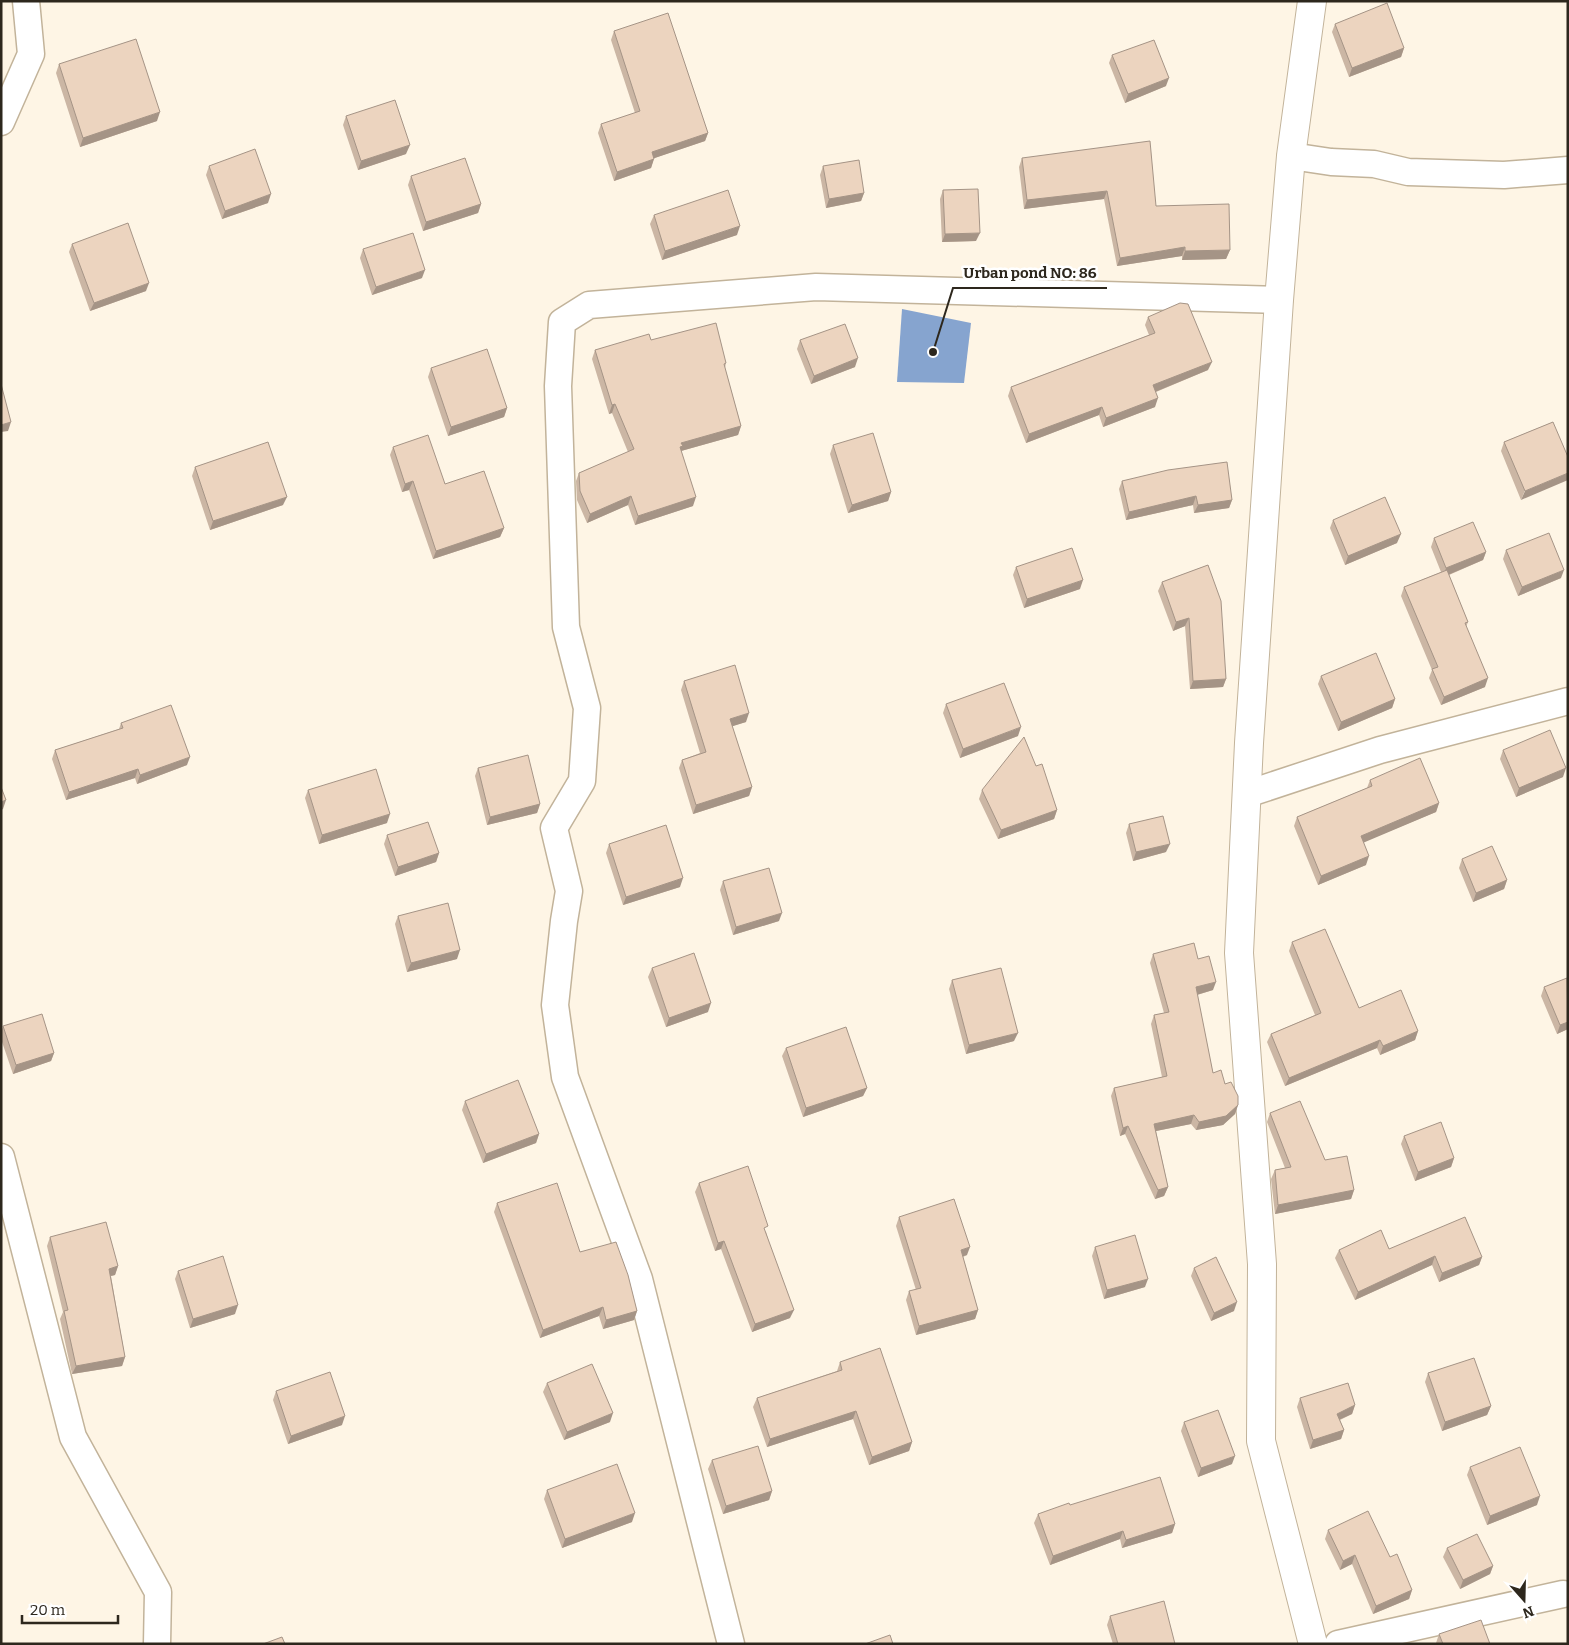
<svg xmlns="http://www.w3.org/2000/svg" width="1569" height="1645" viewBox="0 0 1569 1645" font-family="Bitter,serif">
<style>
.water{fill:#86a4cf}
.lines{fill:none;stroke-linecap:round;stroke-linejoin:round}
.street-casing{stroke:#c2b39a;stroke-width:29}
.secondary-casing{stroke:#c2b39a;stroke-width:30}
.street{stroke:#fff;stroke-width:26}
.secondary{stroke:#fff;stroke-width:28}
.wall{fill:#cbb6a4}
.shaded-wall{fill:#a59486}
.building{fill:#ecd4bf;stroke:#a59486}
.leader{fill:none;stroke:#2d271d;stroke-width:2}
.callout-dot{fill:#2d271d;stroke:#fff;stroke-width:2}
.callout-label{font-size:15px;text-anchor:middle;font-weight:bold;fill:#2d271d;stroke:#fff;stroke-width:5;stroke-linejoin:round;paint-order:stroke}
</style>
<rect width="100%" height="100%" fill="#fef5e5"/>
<path class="water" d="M902,309l69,14 -7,60 -67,-1z"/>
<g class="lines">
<defs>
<path id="street" d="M1,122l30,-68 -5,-53
M1291,156l40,6 43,2 34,8 96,3 64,-5
M1247,794l133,-44 188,-49
M1,1157l72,280 85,155 -1,52
M731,1644l-92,-365 -74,-202 -10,-72 9,-84 5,-30 -15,-63 28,-47 5,-73 -21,-81 -8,-241 4,-64 27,-17 227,-18 463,13
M1338,1644l225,-50"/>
<path id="secondary" d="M1312,1l-21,155 -12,144 -30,443 -10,210 23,311 -1,177 52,203"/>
</defs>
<use href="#street" class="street-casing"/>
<use href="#secondary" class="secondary-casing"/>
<use href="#street" class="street"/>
<use href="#secondary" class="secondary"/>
</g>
<path class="wall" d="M1335,24l69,24 -3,9 -52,20 -17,-45z
M614,31l94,102 -3,8 -51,17 -3,10 -37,13 -16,-48 3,-9 34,-11 -24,-73z
M1112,55l54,31 -41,17 -16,-40z
M59,64l98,57 -77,26 -24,-74z
M346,116l60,38 -48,16 -15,-45z
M1022,158l134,48 74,44 -4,9 -44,1v-4l-65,10 -13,-67 -80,10 -5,-42z
M209,166l59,37 -46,16 -16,-44z
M823,166l41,27 -3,8 -35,7 -6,-33z
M411,176l70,28 -3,9 -55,18 -15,-46z
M943,190l33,51 -34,1 -2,-43z
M654,215l83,20 -75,25 -12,-36z
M72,244l74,47 -56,20 -21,-59z
M363,249l59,29 -50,17 -12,-37z
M1148,317l60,53 -52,22 -1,15 -52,20 -4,-12 -73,28 -18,-47 3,-9 138,-52 -4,-10z
M651,340l75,23 -1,5 16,58 -3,9 -57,16 12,55 -58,19 -7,-20 -41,18 -10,-23 -1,-19 3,-8 49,-21 -16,-39 -3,1 -17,-55 3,-9z
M800,340l55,27 -44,17 -14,-35z
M431,368l76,40 -3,9 -56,19 -20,-59z
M1553,422l-32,78 -20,-49 3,-9z
M833,445l58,47 -3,9 -40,12 -18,-59z
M393,447l52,37 59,44 -4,9 -67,22 -24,-69 -7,2 -12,-37z
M195,467l88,38 -73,25 -18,-54z
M1122,481l110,19 -3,8 -35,5 -1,-8 -67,15 -7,-31z
M1333,520l64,23 -52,22 -15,-37z
M1434,538l52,14 -3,8 -34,15 19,47 -2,5 19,60 -44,18 -12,-27 3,-8 -31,-74 3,-9 37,-15 -10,-25z
M1506,550l55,28 -43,18 -15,-37z
M1208,565l18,114 -3,8 -33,2 -5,-63 -12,5 -15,-40 4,-9z
M1016,567l64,22 -56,19 -11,-33z
M1321,676l74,23 -3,9 -54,23 -20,-47z
M684,681l62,41 -14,4 20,61 -3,9 -56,18 -14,-46 3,-8 18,-7 -19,-63z
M946,704l72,32 -58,22 -17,-45z
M121,723l66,42 -50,19 -2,-6 -69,22 -14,-41 3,-9 64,-21z
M1503,750l60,27 -47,20 -16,-38z
M1036,766l21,44 -3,9 -56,20 -19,-40 3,-9z
M478,768l62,36 -3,9 -50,12 -12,-49z
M1370,780l69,23 -3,9 -73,30 3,23 -48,20 -24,-59 3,-9 70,-29z
M308,790l79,33 -68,21 -14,-46z
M1129,824l37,28 -33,9 -7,-28z
M387,835l52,18 -3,9 -41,14 -11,-32z
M609,844l71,43 -57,18 -17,-52z
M1462,859l45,21 -3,9 -31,13 -14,-34z
M723,881l56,40 -46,14 -13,-45z
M398,916l59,43 -50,13 -12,-48z
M1292,942l67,66 59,23 -3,9 -35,15 -3,-7 -92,38 -18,-44 4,-8 44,-19 -26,-64z
M1153,954l45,5 15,31 -16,5 16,78 12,11 13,21 -3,9 -12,11 -27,5 -5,-6 -35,7 12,56 -4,9 -9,3 -30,-65 -5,2 -9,-40 3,-8 48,-11 -11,-53 3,-9 10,-2 -14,-50z
M652,968l56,44 -42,15 -18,-50z
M1568,979v50l-11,5 -16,-38 3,-9z
M952,980l62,61 -48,13 -17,-65z
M3,1026l51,27 -3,8 -38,13 -12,-35v-7z
M786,1048l81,40 -4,8 -60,21 -21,-61z
M465,1101l74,33 -3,9 -53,20 -21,-53z
M1270,1113l84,77 -3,9 -76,15 -4,-35 4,-9 10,-2 -18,-46z
M1404,1136l50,22 -3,9 -36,14 -14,-37z
M699,1183l67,49 24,86 -38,14 -31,-83 -6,2 -20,-59z
M497,1203l83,49 57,59 -3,9 -31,9 -4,-13 -59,22 -46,-126z
M899,1217l68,38 -4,2 15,53 -3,9 -59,16 -10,-35 3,-9 7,-1 -20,-64z
M50,1237l68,29 -3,9 -4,1 14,81 -3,9 -50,8 -12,-55 3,-7 -16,-66z
M1095,1247l50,40 -41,12 -12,-43z
M1389,1249l93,8 -3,8 -40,17 -7,-17 -77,35 -20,-42 4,-8z
M1194,1268l40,43 -23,10 -20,-45z
M178,1271l57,43 -45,14 -15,-49z
M840,1362l72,80 -3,9 -40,14 -16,-46 -86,28 -14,-40 4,-9 80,-27z
M1428,1373l63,33 -4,9 -45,16 -17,-49z
M547,1383l63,39 -46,18 -21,-48z
M276,1391l66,34 -54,19 -15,-44z
M1300,1398l55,7 -3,9 -12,6 4,10 -3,9 -31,10 -13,-42z
M1184,1422l48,42 -34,13 -17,-46z
M712,1460l60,31 -3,9 -46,14 -15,-45z
M1470,1467l67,38 -50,20 -20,-50z
M547,1490l85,32 -70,26 -18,-49z
M1038,1514l137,10 -3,9 -50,15 -2,-9 -70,26 -16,-42z
M1328,1530l62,27 22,33 -3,9 -36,15 -21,-50 -12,6 -15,-31z
M1447,1548l46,18 -3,8 -30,15 -17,-32z
M1110,1616l65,28h-62l-6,-19z
M1439,1634l51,10h-53l-1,-1z"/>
<path class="shaded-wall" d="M1404,48l-3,9 -52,20 3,-9z
M1169,78l-3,8 -41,17 3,-9z
M160,112l-3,9 -77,26 3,-9z
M708,133l-3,8 -56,19 3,-8z
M410,145l-4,9 -48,16 3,-9z
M654,159l-3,9 -37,13 3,-9z
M1107,191l-3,8 -80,10 3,-9z
M864,193l-3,8 -35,7 3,-9z
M271,194l-3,9 -46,16 3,-8z
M481,204l-3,9 -55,18 3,-9z
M740,226l-3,9 -75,25 3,-9z
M980,233l-4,8 -34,1 3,-8z
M1185,247l-3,9 -65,10 3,-8z
M1230,250l-4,9 -44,1 3,-9z
M425,270l-3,8 -50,17 4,-8z
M149,283l-3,8 -56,20 4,-8z
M858,358l-3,9 -44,17 3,-8z
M1212,362l-4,8 -58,24 3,-9z
M1158,398l-3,9 -52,20 3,-9z
M615,404l-3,9 -3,1 3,-9z
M1102,407l-3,8 -73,28 3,-9z
M507,408l-3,9 -56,19 3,-9z
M11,422l-3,9 -7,1v-7z
M741,426l-3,9 -57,16 -5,5 5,-13z
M1568,473v7l-47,20 4,-9z
M413,481l-4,9 -7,2 3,-8z
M891,492l-3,9 -40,12 4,-8z
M631,496l-3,9 -41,18 3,-9z
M1196,496l-3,9 -67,15 3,-8z
M287,497l-4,8 -73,25 3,-9z
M696,497l-3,9 -58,19 3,-9z
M1232,500l-3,8 -35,5 4,-8z
M504,528l-4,9 -67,22 3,-8z
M1401,534l-4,9 -52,22 3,-9z
M1486,552l-3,8 -40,17 3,-9z
M1564,570l-3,8 -43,18 4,-9z
M1083,580l-3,9 -56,19 3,-9z
M1189,618l-4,8 -12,5 3,-9z
M1488,678l-3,9 -44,18 3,-8z
M1226,679l-3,8 -33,2 3,-8z
M1395,699l-3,9 -54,23 3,-9z
M749,713l-3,9 -19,6 3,-9z
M1021,727l-3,9 -58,22 3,-9z
M190,757l-3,8 -50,19 3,-9z
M1566,768l-3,9 -47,20 3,-9z
M138,769l-3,9 -69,22 3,-8z
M752,787l-3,9 -56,18 3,-9z
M6,800l-3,9 -2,1v-8z
M1439,803l-3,9 -78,33 3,-9z
M540,804l-3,9 -50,12 3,-8z
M1057,810l-3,9 -56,20 3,-9z
M390,814l-3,9 -68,21 3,-9z
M1170,844l-4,8 -33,9 3,-9z
M439,853l-3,9 -41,14 3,-9z
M1369,856l-3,9 -48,20 3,-9z
M683,878l-3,9 -57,18 3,-8z
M1507,880l-3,9 -31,13 3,-9z
M782,913l-3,8 -46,14 3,-8z
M460,950l-3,9 -50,13 4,-9z
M1216,982l-3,8 -20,6 3,-9z
M711,1003l-3,9 -42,15 3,-9z
M1568,1022v7l-11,5 3,-9z
M1418,1031l-3,9 -35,15 3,-9z
M1018,1033l-4,8 -48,13 3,-9z
M1380,1040l-3,8 -92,38 4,-8z
M54,1053l-3,8 -38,13 3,-9z
M867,1088l-4,8 -60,21 3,-9z
M1238,1105l-3,9 -12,11 -27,5 3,-8z
M1194,1115l-3,9 -40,8 3,-8z
M1128,1126l-3,8 -5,2 3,-8z
M539,1134l-3,9 -53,20 3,-9z
M1454,1158l-3,9 -36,14 3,-9z
M1168,1187l-4,9 -9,3 3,-9z
M1354,1190l-3,9 -76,15 3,-9z
M724,1241l-3,8 -6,2 3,-8z
M970,1247l-3,8 -10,3 4,-8z
M1435,1256l-3,9 -77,35 3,-8z
M1482,1257l-3,8 -40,17 3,-9z
M118,1266l-3,9 -9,2 3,-8z
M1148,1279l-3,8 -41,12 3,-9z
M1237,1302l-3,9 -23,10 3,-8z
M238,1305l-3,9 -45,14 3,-9z
M603,1307l-4,9 -59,22 3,-8z
M794,1310l-4,8 -38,14 3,-8z
M978,1310l-3,9 -59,16 3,-9z
M637,1311l-3,9 -31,9 3,-9z
M125,1357l-3,9 -50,8 4,-8z
M1355,1405l-3,9 -18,8 3,-8z
M1491,1406l-4,9 -45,16 3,-9z
M856,1411l-3,8 -86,28 3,-8z
M613,1413l-3,9 -46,18 3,-8z
M345,1416l-3,9 -54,19 3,-8z
M1344,1430l-3,9 -31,10 3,-9z
M912,1442l-3,9 -40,14 3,-8z
M1235,1456l-3,8 -34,13 3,-9z
M772,1491l-3,9 -46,14 3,-8z
M1540,1496l-3,9 -50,20 3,-9z
M635,1513l-3,9 -70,26 3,-9z
M1175,1524l-3,9 -50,15 4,-8z
M1123,1531l-3,8 -70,26 3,-9z
M1355,1555l-3,9 -12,6 3,-9z
M1493,1566l-3,8 -30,15 3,-9z
M1412,1590l-3,9 -36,15 3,-8z"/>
<path class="building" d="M1387,3l17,45 -52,20 -17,-44z
M668,13l40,120 -56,19 2,7 -37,13 -16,-48 39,-13 -26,-80z
M136,39l24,73 -77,26 -24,-74z
M1154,40l15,38 -41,16 -16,-39z
M395,100l15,45 -49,16 -15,-45z
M1150,141l6,65 73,-2 1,46 -45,1v-4l-65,11 -13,-67 -80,9 -5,-42z
M255,149l16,45 -46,17 -16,-45z
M465,158l16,46 -55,18 -15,-46z
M859,160l5,33 -35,6 -6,-33z
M978,189l2,44 -35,1 -2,-44z
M728,190l12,36 -75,25 -11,-36z
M128,223l21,60 -55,20 -22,-59z
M413,233l12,37 -49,17 -13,-38z
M1180,303l8,1 24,58 -59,23 5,13 -52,20 -4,-11 -73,27 -18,-47 144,-54 -7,-16z
M716,323l10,40 -2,1 17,62 -60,17 2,3 -3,1 16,50 -58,19 -7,-20 -41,18 -10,-23 -1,-18 55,-24 -19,-45 -3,1 -17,-55 54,-16 2,6z
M845,324l13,34 -44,18 -14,-36z
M487,349l20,59 -56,19 -20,-59z
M1,384l10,38 -10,3z
M1553,422l15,35v16l-43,18 -21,-49z
M873,433l18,59 -39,13 -19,-60z
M428,435l17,49 39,-13 20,57 -68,23 -23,-70 -8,3 -12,-37z
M268,442l19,55 -74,24 -18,-54z
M1227,462l5,38 -34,5 -2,-9 -67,16 -7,-31 46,-11z
M1385,497l16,37 -53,22 -15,-36z
M1473,522l13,30 -40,16 -12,-30z
M1549,533l15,37 -42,17 -16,-37z
M1072,548l11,32 -56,19 -11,-32z
M1208,565l13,36 5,78 -33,2 -4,-63 -13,4 -14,-40z
M1447,570l21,52 -3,1 23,55 -44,19 -12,-28 6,-2 -34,-80z
M1376,653l19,46 -54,23 -20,-46z
M735,665l14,48 -19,6 22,68 -56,18 -14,-45 24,-8 -22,-71z
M1004,683l17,44 -58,22 -17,-45z
M171,705l19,52 -50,18 -2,-6 -69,23 -14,-42 68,-22 -2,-5z
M1550,730l16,38 -47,20 -16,-38z
M1024,737l12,29 6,-2 15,46 -56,20 -19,-40z
M528,755l12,49 -50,13 -12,-49z
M1420,758l19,45 -78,33 8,20 -48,20 -24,-59 75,-31 -2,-6z
M376,769l14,45 -68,21 -14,-45z
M1,787l5,13 -5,2z
M1163,816l7,28 -34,8 -7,-28z
M428,822l11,31 -41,14 -11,-32z
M666,825l17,53 -57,19 -17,-53z
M1492,846l15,34 -31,13 -14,-34z
M769,868l13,45 -46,14 -13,-46z
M448,903l12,47 -49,13 -13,-47z
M1325,929l34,79 42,-18 17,41 -35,15 -3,-6 -91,38 -18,-44 50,-21 -29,-71z
M1194,943l4,16 11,-3 7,26 -20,5 17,86 8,-3 4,14 6,-2 7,14v9l-12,11 -27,6 -5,-7 -40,9 14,63 -10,3 -30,-64 -5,2 -9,-40 53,-12 -13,-61 15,-3 -16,-58z
M694,953l17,50 -42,15 -17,-50z
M1001,968l17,65 -49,12 -17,-65z
M1567,978l1,44 -8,3 -16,-38z
M42,1014l12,39 -38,12 -13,-39z
M846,1027l21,61 -61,20 -20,-60z
M518,1080l21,54 -53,20 -21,-53z
M1300,1101l25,59 22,-4 7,34 -76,15 -3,-35 16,-3 -21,-54z
M1441,1122l13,36 -36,14 -14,-36z
M748,1166l20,60 -4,2 30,82 -39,14 -31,-83 -6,2 -19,-60z
M557,1183l23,69 36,-10 12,33 9,36 -31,9 -3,-13 -60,23 -46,-127z
M954,1199l16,48 -9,3 17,60 -59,16 -10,-35 12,-3 -22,-71z
M1465,1217l17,40 -40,16 -7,-17 -77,36 -19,-42 42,-20 8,19z
M106,1222l12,44 -9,3 16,88 -49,9 -12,-55 4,-1 -18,-73z
M1135,1235l13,44 -41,11 -12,-43z
M223,1256l15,49 -45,14 -15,-48z
M1216,1257l21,45 -23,11 -20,-45z
M880,1348l32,94 -40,15 -16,-46 -86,28 -13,-41 85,-28 -2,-8z
M1474,1358l17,48 -46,16 -17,-49z
M592,1364l21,49 -46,19 -20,-49z
M330,1372l15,44 -54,20 -15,-45z
M1348,1383l7,22 -18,9 7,16 -31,10 -13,-42z
M1218,1410l17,46 -34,12 -17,-46z
M758,1446l14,45 -46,15 -14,-46z
M1520,1447l20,49 -50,20 -20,-49z
M617,1464l18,49 -70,26 -18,-49z
M1160,1477l15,47 -49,16 -3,-9 -70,25 -15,-42 31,-11 1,2z
M1368,1511l22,46 7,-3 15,36 -36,16 -21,-51 -12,6 -15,-31z
M1477,1534l16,32 -30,14 -16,-32z
M1164,1601l11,43h-57l-8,-28z
M1481,1620l9,24h-47l-4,-10z
M890,1635l3,9h-28z
M282,1637l3,7h-22z"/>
<path class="leader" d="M933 352L953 288H1107"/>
<circle class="callout-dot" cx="933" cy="352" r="5"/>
<g class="callout-label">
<text x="1030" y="278">Urban pond NO: 86</text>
</g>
<rect width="1569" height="1645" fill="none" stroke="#2d271d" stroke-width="5"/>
<g transform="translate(1524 1600) rotate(160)" stroke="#ffffff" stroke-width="4" paint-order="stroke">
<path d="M0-4L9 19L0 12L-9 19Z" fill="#2d271d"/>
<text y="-8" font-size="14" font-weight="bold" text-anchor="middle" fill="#2d271d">N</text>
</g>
<path d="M22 1615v8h96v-8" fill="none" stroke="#2d271d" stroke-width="2.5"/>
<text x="30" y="1615" font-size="15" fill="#2d271d" stroke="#ffffff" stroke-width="4" paint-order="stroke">20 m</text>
</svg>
